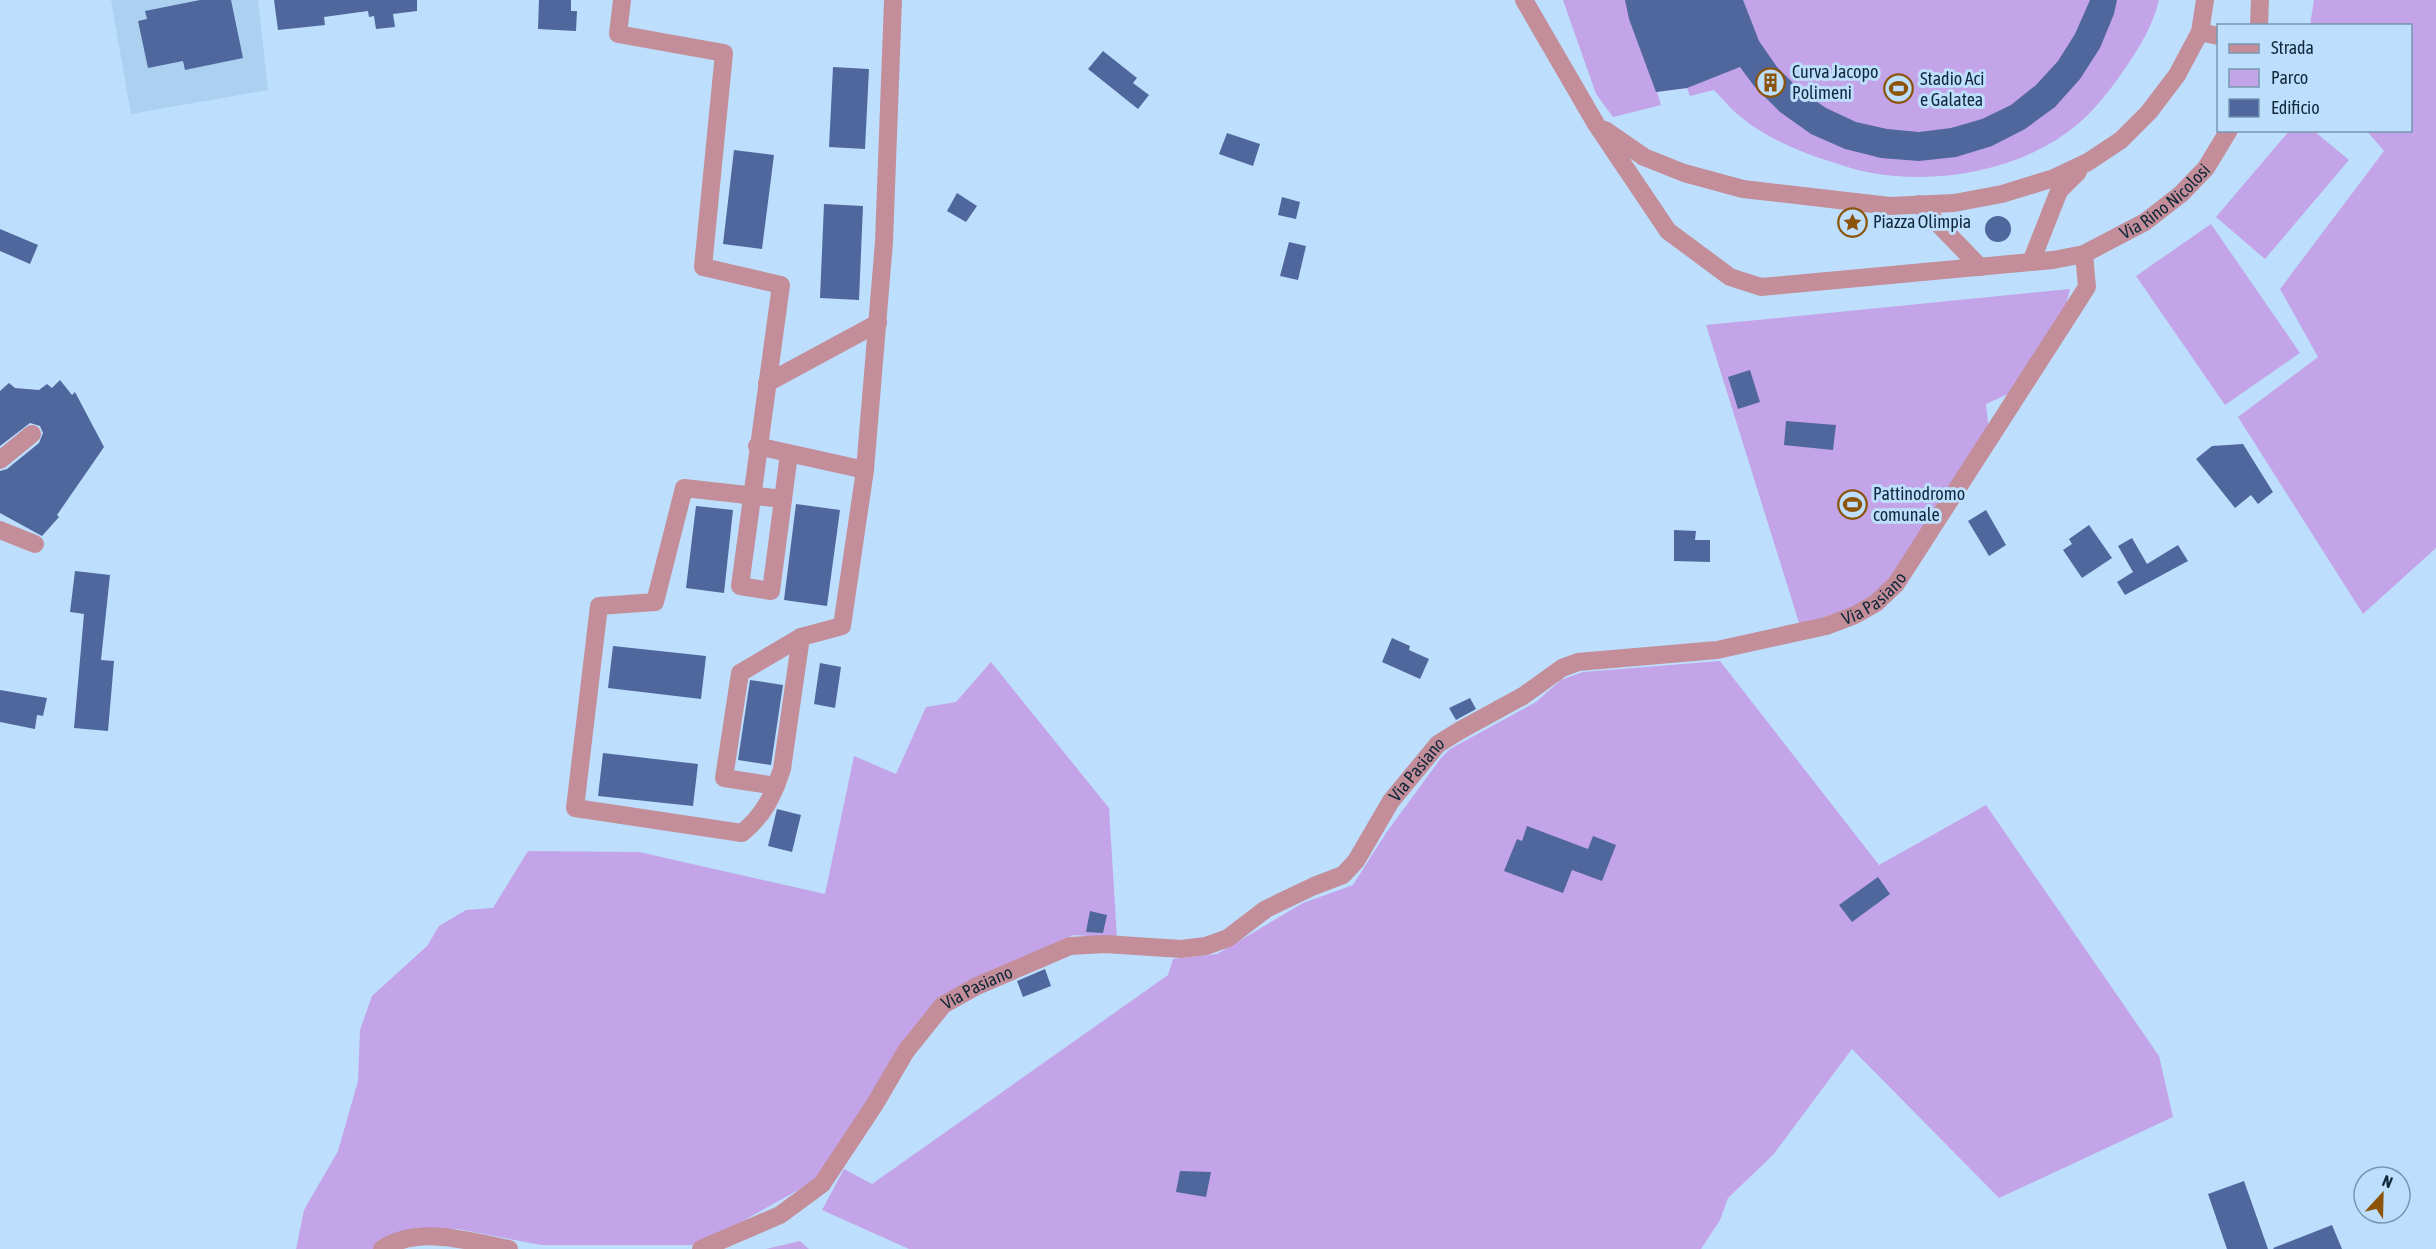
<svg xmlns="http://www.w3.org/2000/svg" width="2436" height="1249" viewBox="0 0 2436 1249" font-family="'Asap Condensed',sans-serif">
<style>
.built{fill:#acd0f0}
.green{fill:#c3a4e8}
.building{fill:#4f679d}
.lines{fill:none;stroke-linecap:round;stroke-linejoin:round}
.minor{stroke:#c38e99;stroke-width:18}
.labels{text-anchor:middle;stroke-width:6;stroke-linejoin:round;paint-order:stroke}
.poi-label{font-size:18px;fill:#11283b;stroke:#bddffd;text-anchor:start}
.street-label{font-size:18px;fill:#11283b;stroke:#bddffd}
</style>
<rect width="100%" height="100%" fill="#bddffd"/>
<path class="built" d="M111,0h147l10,90 -137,24z"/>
<path class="green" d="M1563,0h596c-7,30 -25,56 -42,80 -11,15 -25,32 -39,44 -55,46 -137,61 -206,49 -14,-2 -27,-7 -40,-11 -33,-10 -70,-26 -96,-49 -8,-7 -15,-16 -22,-23l-24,6 -3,-8 -30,4 4,13 -48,12 -17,-23z
M2314,0h122v548l-73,66 -125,-197 80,-60 -38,-68 104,-138 -17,-20 43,-1v-104l-100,-1z
M2289,131h25l35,29 -84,99 -49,-42z
M2211,224l89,129 -75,52 -89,-129z
M2070,289l-6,24 -54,80 -24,11 3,28 -102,154 -17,14 -70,26 -94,-301z
M1720,661l159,204 107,-60 173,251 14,61 -174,81 -147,-149 -79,106 -45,43 -8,22 -19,29h-792l-87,-39 22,-41 28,15 296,-209 5,-16 44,-5 86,-51 50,-18 33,-52 55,-75 9,-9 86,-47 25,-22 22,-8z
M991,662l118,146 8,130 -44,-3 -99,45 -35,22 -121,177 -118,66h-159l-83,-16 -64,7 -21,13h-77l8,-39 34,-59 20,-70 2,-51 12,-34 55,-50 12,-20 27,-16 27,-2 35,-57 111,1 186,42 29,-138 42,18 30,-67 30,-5z
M800,1241l9,8h-43z"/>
<path class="building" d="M200,0h31l12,58 -58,12 -2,-9 -35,7 -10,-47 9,-2 -2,-8z
M274,0h143v11l-24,3 2,13 -19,2 -2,-13 -5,1 -1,-6 -44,6 1,8 -47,5z
M539,0h32v11h6l-1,20 -38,-2z
M1625,0h118l16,41 18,26 23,23 26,18 30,14 31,7 32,3 32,-4 31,-9 29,-14 25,-20 22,-24 17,-27 15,-34h27l-3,14 -14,34 -20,31 -25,28 -30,22 -33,17 -36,11 -37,4 -38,-3 -36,-9 -34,-15 -31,-22 -26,-26 -14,-19 -53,21 -31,4 -27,-73z
M1103,51l34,27 -4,5 16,12 -11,14 -50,-40z
M833,67l36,2 -4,80 -36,-2z
M1227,133l33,11 -7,22 -34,-12z
M734,150l40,5 -12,94 -39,-5z
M957,193l20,13 -11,16 -19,-11z
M1282,197l18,5 -4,17 -18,-4z
M824,204l39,2 -4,94 -39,-2z
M1985 229a13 13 0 1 1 26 0a13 13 0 1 1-26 0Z
M0,229l38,16 -8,19 -30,-13z
M1289,242l17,4 -8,34 -18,-4z
M1750,370l10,32 -22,7 -10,-32z
M60,380l12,15 3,-3 29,55 -47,68 2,2 -17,19 -42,-23v-42l7,-2 32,-26 4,-10 -3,-7 -10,-3 -30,23v-55l9,-8 6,5 24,2 8,-6 5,4z
M1786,421l50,4 -3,25 -49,-5z
M2243,444l30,48 -15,12 -7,-9 -16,13 -39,-49 16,-13z
M796,504l44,6 -13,96 -43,-6z
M696,506l37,4 -9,83 -38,-5z
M1986,510l20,35 -17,11 -21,-35z
M2089,525l23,33 -30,20 -19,-28 9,-6 -3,-5z
M1674,530l22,1 -1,9h15v22l-36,-1z
M2132,538l15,26 31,-19 10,16 -63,34 -8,-13 16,-10 -15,-26z
M75,571l35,4 -9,85 13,1 -6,70 -34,-3 10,-114 -14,-2z
M1392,638l18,8 -1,4 20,9 -9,20 -38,-17z
M613,646l93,10 -5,43 -93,-11z
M820,663l21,4 -6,41 -21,-4z
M750,680l33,5 -12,80 -33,-5z
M0,690l47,8 -4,18 -6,-1 -2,14 -35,-7z
M1470,698l6,11 -20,11 -7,-12z
M603,753l95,11 -5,42 -95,-10z
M777,809l24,6 -9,37 -24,-6z
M1527,826l61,23 5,-13 23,9 -14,36 -30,-11 -9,23 -59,-22 13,-32 5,2z
M1878,877l12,17 -38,28 -13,-17z
M1090,911l17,4 -4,18 -17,-1z
M1045,969l6,17 -28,11 -6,-16z
M1180,1171l31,1 -5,25 -30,-5z
M2244,1181l24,68h-41l-19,-55z
M2332,1225l10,24h-68l-1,-1z"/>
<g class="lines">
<g class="minor">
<path d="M622,0l-4,34 106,19 -21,214 78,18 -41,301 31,5 18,-137"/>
<path id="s1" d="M1524,0l72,124 72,107 62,46 31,10 292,-27 31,-6 61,-32 36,-28 25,-26 23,-38"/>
<path d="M2259,26l1,-26"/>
<path d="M2200,32l18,4"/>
<path d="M1605,130l39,27 40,16 59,16 147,17 64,-3 48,-9 52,-16 34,-16 33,-22 28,-28 28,-37 23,-43 5,-32"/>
<path d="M1919,204l61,63"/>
<path d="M2031,262l28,-71 19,-19"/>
<path d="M767,383l111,-60"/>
<path d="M757,446l108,24"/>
<path d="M0,460l32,-26"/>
<path d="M783,499l-99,-11 -29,114 -56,4 -24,202 167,25c22,-18 31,-37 40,-64l19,-132 41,-11 23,-156 19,-228 9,-242"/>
<path d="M0,530l35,14"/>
<path d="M776,786l-52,-8 16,-105 61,-36"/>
<path d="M382,1249c37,-24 87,-8 127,0"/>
<path id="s2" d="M701,1249l79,-34 42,-31 53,-80 31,-53 37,-46 34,-19 93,-40 35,-2 76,5 25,-3 22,-8 38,-29 48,-23 29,-11 13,-14 35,-60 47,-57 21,-13 64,-35 39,-28 16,-6 139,-12 109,-24 29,-11 21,-12 20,-19 191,-297 -3,-33"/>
</g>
</g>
<defs>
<symbol id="building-ring" viewBox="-11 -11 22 22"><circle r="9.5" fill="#bddffd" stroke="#8c540a" stroke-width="1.5"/><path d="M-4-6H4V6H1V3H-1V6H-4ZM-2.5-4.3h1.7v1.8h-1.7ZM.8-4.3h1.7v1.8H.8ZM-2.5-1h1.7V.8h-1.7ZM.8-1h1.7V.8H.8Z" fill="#8c540a"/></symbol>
<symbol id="stadium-ring" viewBox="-11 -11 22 22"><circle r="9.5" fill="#bddffd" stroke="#8c540a" stroke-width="1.5"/><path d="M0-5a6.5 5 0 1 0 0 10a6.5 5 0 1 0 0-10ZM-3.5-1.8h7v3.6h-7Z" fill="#8c540a"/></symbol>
<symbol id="sight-ring" viewBox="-11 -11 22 22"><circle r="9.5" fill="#bddffd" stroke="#8c540a" stroke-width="1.5"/><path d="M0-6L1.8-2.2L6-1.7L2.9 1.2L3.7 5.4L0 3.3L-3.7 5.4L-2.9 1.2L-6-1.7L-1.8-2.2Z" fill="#8c540a"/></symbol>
</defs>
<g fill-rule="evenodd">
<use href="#building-ring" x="1754" y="66" width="33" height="33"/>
<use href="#stadium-ring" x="1882" y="72" width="33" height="33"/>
<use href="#sight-ring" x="1836" y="206" width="33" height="33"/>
<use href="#stadium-ring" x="1836" y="488" width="33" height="33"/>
</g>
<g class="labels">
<g class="poi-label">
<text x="1792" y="78">Curva Jacopo<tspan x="1792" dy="21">Polimeni</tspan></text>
<text x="1920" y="85">Stadio Aci<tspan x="1920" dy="21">e Galatea</tspan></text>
<text x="1873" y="228">Piazza Olimpia</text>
<text x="1873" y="500">Pattinodromo<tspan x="1873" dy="21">comunale</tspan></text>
</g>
<g class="street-label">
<text dy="6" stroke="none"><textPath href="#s1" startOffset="804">Via Rino Nicolosi</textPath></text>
<text dy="6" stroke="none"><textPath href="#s2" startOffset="1419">Via Pasiano</textPath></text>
<text dy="6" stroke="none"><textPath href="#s2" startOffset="916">Via Pasiano</textPath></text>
<text dy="6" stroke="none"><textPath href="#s2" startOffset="393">Via Pasiano</textPath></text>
</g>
</g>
<rect x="2217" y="24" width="195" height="108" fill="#bddffd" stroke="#7896af" stroke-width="1.5"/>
<rect x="2229" y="44" width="30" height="9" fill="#c38e99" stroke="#7896af" stroke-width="1.5"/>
<text x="2271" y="54" font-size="18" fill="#11283b">Strada</text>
<rect x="2229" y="69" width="30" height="18" fill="#c3a4e8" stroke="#7896af" stroke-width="1.5"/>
<text x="2271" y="84" font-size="18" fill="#11283b">Parco</text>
<rect x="2229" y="99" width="30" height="18" fill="#4f679d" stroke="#7896af" stroke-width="1.5"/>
<text x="2271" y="114" font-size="18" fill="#11283b">Edificio</text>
<g transform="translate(2382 1195) rotate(22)"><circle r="28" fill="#bddffd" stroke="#7896af" stroke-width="1.5"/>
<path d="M0-4.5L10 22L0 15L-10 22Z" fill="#8c540a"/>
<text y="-9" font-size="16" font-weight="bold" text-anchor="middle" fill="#11283b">N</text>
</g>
</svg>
